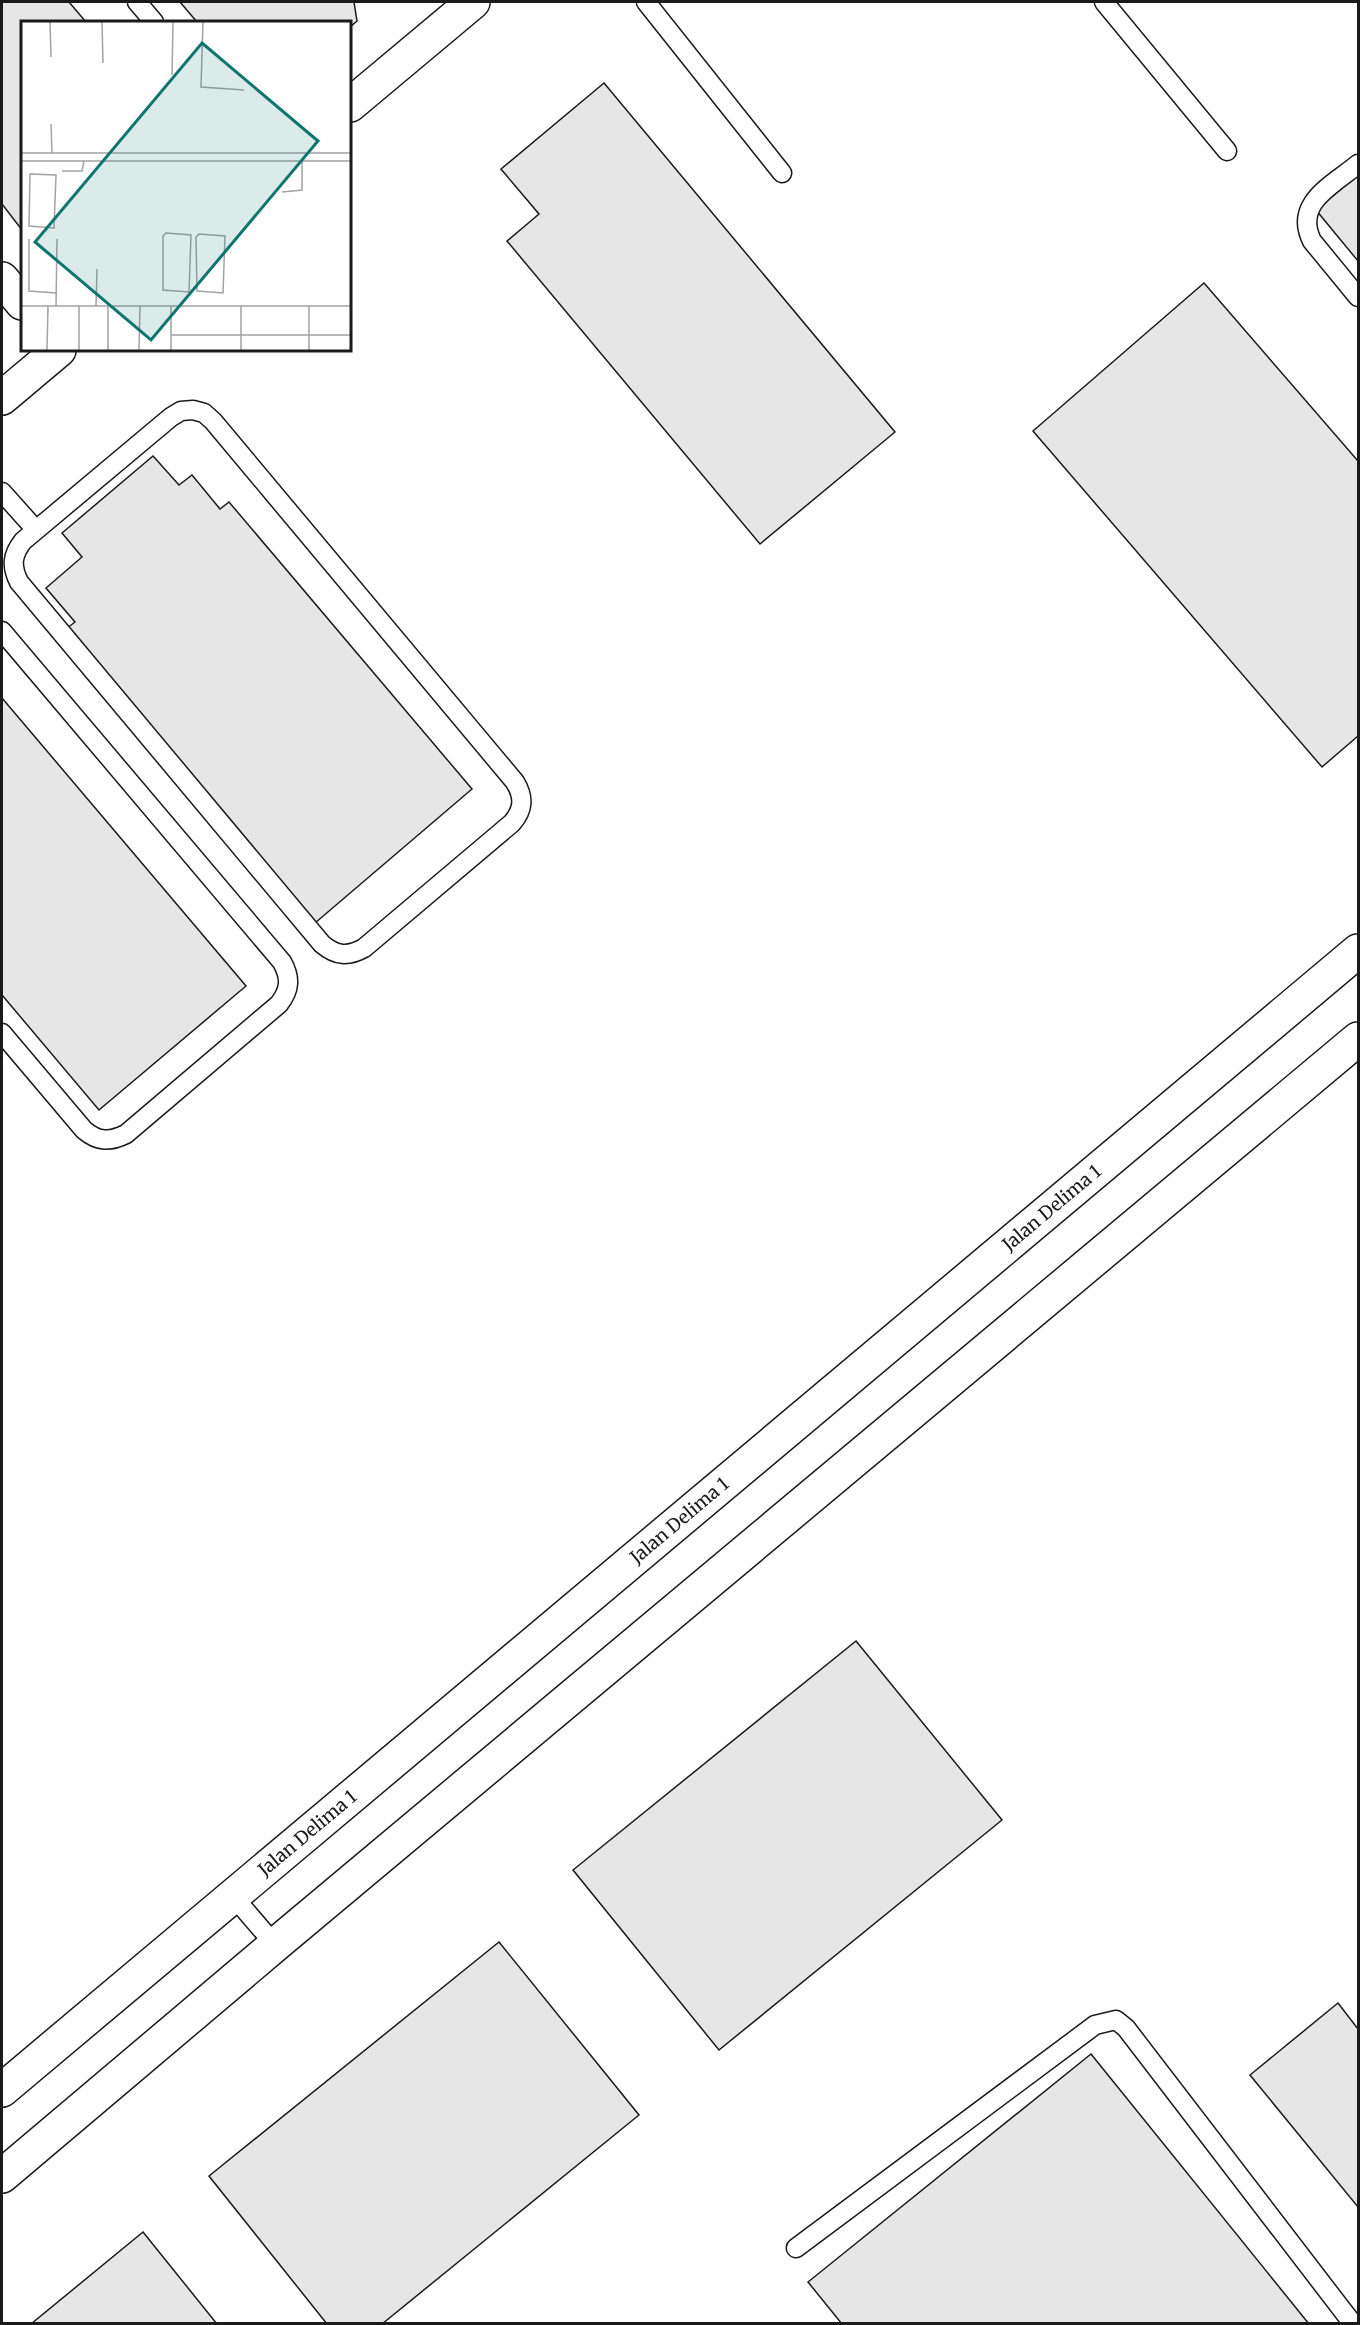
<svg xmlns="http://www.w3.org/2000/svg" width="1360" height="2325" viewBox="0 0 1360 2325" font-family="Merriweather,serif">
<style>
.building{fill:#e6e6e6;stroke:#1a1a1a;stroke-width:1.5}
.lines{fill:none;stroke-linecap:round;stroke-linejoin:round}
.lane-casing{stroke:#1a1a1a;stroke-width:21}
.street-casing{stroke:#1a1a1a;stroke-width:36}
.secondary-casing{stroke:#1a1a1a;stroke-width:36}
.lane{stroke:#fff;stroke-width:18}
.street{stroke:#fff;stroke-width:33}
.secondary{stroke:#fff;stroke-width:33}
.labels{text-anchor:middle;stroke-width:4.5;stroke-linejoin:round;paint-order:stroke}
.street-label{font-size:18px;fill:#1a1a1a;stroke:#fff}
.inset-road{fill:none;stroke:#a3a3a3;stroke-width:1.5}
.view{fill:#0f766e;fill-opacity:0.15;stroke:#0f766e;stroke-width:3}
.inset-edge{fill:none;stroke:#1a1a1a;stroke-width:3}
</style>
<rect width="100%" height="100%" fill="#fff"/>
<path class="building" d="M2,2h67l17,20h-64v208l-20,-26z
M180,2h174l3,19 -7,6v-5h-153z
M604,83l291,349 -135,112 -253,-303 32,-27 -38,-45z
M1358,175v86l-42,-51z
M1204,283l154,178v275l-36,31 -289,-336z
M153,456l26,29 13,-10 28,34 9,-7 243,287 -157,134 -249,-294 9,-7 -29,-34 36,-31 -20,-24z
M2,698l244,288 -147,124 -97,-115z
M856,1641l146,179 -283,230 -146,-180z
M499,1942l140,173 -257,209h-55l-118,-148z
M1338,2003l20,26v178l-108,-132z
M1091,2054l218,270h-467l-34,-42z
M143,2232l74,92h-186z"/>
<g class="lines">
<defs>
<path id="lane" d="M137,2l17,20
M646,2l136,171
M1104,2l123,149
M1358,164c-25,21 -65,39 -46,77l46,56
M193,410l11,3 9,8 302,361c9,15 9,27 -3,41l-148,125c-16,9 -28,8 -42,-4l-303,-362c-8,-16 -7,-27 4,-41l148,-124 10,-6z
M2,492l34,38
M2,631l280,331c9,16 8,28 -3,42l-153,130c-16,8 -28,8 -42,-4l-82,-97
M233,1896l42,49
M796,2248l299,-223 21,-5 10,8 227,296"/>
<path id="street" d="M350,105l123,-103
M2,279l20,24
M2,398l57,-48"/>
<g id="secondary">
<path id="s1" d="M2,2090l1356,-1139"/>
<path d="M2,2176l273,-231 1083,-906"/>
</g>
</defs>
<use href="#lane" class="lane-casing"/>
<use href="#street" class="street-casing"/>
<use href="#secondary" class="secondary-casing"/>
<use href="#lane" class="lane"/>
<use href="#street" class="street"/>
<use href="#secondary" class="secondary"/>
</g>
<g class="labels">
<g class="street-label">
<text dy="6" stroke="none"><textPath href="#s1" startOffset="1371">Jalan Delima 1</textPath></text>
<text dy="6" stroke="none"><textPath href="#s1" startOffset="885">Jalan Delima 1</textPath></text>
<text dy="6" stroke="none"><textPath href="#s1" startOffset="399">Jalan Delima 1</textPath></text>
</g>
</g>
<g transform="translate(21 21)">
<rect width="330" height="330" fill="#fff"/>
<path class="inset-road" d="M29,1l1,35M81,1l1,41M182,1l-2,65 43,3M151,54l1,-53M30,103l1,29M0,132h330M0,140h330M41,150h20l2,-10M9,153l26,1 -2,53 -25,-2zM261,171l20,-2v-29M145,212l25,2 -2,57 -26,-2v-54zM178,213l26,2 -2,57 -26,-2 -1,-54zM8,218v52l27,2M0,285h330M35,285l1,-67M75,285l1,-37M87,285v44M150,285v44M220,285v44M288,285v44M150,314h180M26,329l1,-44M58,329v-44M118,329l1,-44"/>
<path class="view" d="M181,22l116,98 -167,199 -116,-98z"/>
<rect width="330" height="330" class="inset-edge"/>
</g>
<rect width="1360" height="2325" fill="none" stroke="#1a1a1a" stroke-width="6"/>
</svg>
